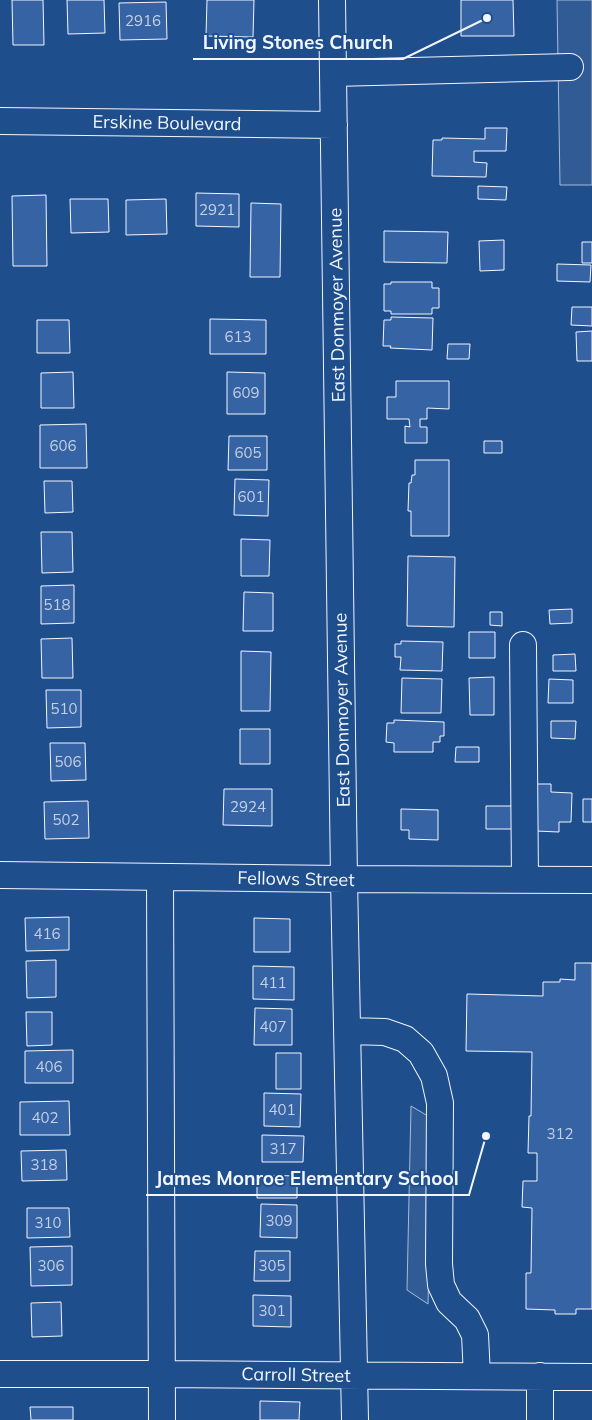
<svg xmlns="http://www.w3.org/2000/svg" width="592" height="1420" viewBox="0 0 592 1420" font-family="Mulish,sans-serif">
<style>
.built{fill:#305b95;stroke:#a8bbd7}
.building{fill:#3563a3;stroke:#f2f6ff}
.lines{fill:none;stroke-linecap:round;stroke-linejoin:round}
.minor-casing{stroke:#f2f6ff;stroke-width:28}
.minor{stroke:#1f4e8c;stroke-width:26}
.labels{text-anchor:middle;stroke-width:4;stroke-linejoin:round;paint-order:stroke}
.number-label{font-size:15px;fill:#c3d1e8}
.street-label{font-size:18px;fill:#f2f6ff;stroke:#1f4e8c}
.leader{fill:none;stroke:#f2f6ff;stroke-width:2}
.callout-dot{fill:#f2f6ff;stroke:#1f4e8c;stroke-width:2}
.callout-label{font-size:19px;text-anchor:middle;font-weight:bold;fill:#f2f6ff;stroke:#1f4e8c;stroke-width:4;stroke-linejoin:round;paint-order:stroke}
</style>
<rect width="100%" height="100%" fill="#1f4e8c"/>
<path class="built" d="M557,0h35v185h-32z
M411,1106l22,13 -5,185 -21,-14z"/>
<path class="building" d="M12,0h31l1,45h-31z
M67,0h37l1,33 -37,1z
M207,0h47l-1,37 -47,-1z
M461,0h52l1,36h-53z
M166,2l1,37 -47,1 -1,-37z
M485,128h22l-1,23h-32v11l13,1 -1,14 -54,-1 1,-36h9v-2l43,1z
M478,186l29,1 -1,13 -28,-1z
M196,193l43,1v33l-43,-1z
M46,195l1,71h-34l-1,-70z
M70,199h38l1,33 -38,1z
M166,199l1,35 -41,1v-35z
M251,203l30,1 -1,73h-30z
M384,231l64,1 -1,31 -63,-1z
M504,240v30l-24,1 -1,-30z
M582,242h10v21h-10z
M557,264l34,1 -1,17 -33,-1z
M391,282h41v6h7v20h-7v6h-41v-3h-7v-27h7z
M572,307h20v19l-21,-1z
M391,317l42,1 -1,32 -42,-2 1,-2h-8l1,-26h7z
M210,319l56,1v34h-56z
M37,320h32l1,33h-33z
M592,331v30h-15l-1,-29z
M448,344h22l-1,15h-22z
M73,372l1,36h-33v-35z
M227,372l38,1v41h-38z
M396,381h53v28l-22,-1v11h-7v8h7v16h-22v-17l5,1 -1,-8h-22v-22h9z
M86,424l1,44h-47v-43z
M229,436h38v34h-39z
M484,441h18v12h-18z
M415,460h34v76h-38v-25h-3l1,-28h2l1,-8h3z
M235,479l34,1 -1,36 -34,-1z
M44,481h28l1,31 -28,1z
M41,532h31l1,40 -31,1z
M241,539l29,1 -1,36h-28z
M408,556l47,1 -1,70 -47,-1z
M74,585v38l-33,1v-38z
M244,592l29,1v38h-30z
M572,609v14l-22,1 -1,-14z
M490,612h12v14l-12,-1z
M469,632h26v26h-26z
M72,638l1,40h-31l-1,-39z
M401,641l42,1 -1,29 -42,-1 1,-13h-6v-13h6z
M241,651l30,1 -1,59h-29z
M575,654l1,17h-23v-16z
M494,677v38h-24l-1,-37z
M402,678l40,1 -1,34h-40z
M549,679l24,1v23h-25z
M46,690h35v37l-34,1z
M394,720l50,2v14h-4v6h-7v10h-39v-9l-8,-1 1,-19h7z
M551,721h25l-1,18 -24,-1z
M240,729h30v35h-30z
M50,743h35l1,37 -35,1z
M456,747h23v15h-24z
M535,784h16v8l21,1 -1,29h-12v10l-23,-1z
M224,789h48v37l-49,-1z
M583,799h9v23h-9z
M88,801l1,37 -44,1 -1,-37z
M486,806h28l-1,23h-27z
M401,809l37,1v30l-29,-1v-9h-8z
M69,917v33l-43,1 -1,-33z
M254,918l36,1v33h-36z
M56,960v37l-29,1 -1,-37z
M575,963h17v346h-16v5h-21v-4l-29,-1v-36h5l1,-65 -10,-1 1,-26h14v-28h-9l1,-37h2l1,-64 -66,-1 1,-57 76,2v-14h17v-3l15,1z
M253,966l41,1v33l-41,-1z
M255,1008l37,1v36h-38z
M26,1012h26v33l-25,1z
M73,1050v33h-48v-32z
M276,1053h25v36h-25z
M264,1093l37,1 -1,33 -36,-1z
M69,1101l1,34h-50v-33z
M262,1135l42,1 -1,26h-41z
M66,1150l1,30 -45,1 -1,-30z
M257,1175l40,1v22h-40z
M261,1204l36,1v33l-37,-1z
M27,1208h42l1,29 -43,1z
M72,1246v39l-41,1 -1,-39z
M255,1251h35v30h-36z
M253,1295l38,1v31l-38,-1z
M61,1302l1,34 -30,1 -1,-34z
M260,1401l40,1 -1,18h-39z
M30,1407h43v13h-42z"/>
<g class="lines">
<defs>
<path id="minor" d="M332,0l12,879 11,541
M334,73l236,-6
M0,121l334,4
M523,645l2,234
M0,875l344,4 248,1
M160,877l2,543
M348,1031l37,1 20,7 16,14 13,23 6,27 -1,161 2,21 8,17 18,17 8,16 2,41
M0,1374h162l430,3
M540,1376v44"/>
</defs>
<use href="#minor" class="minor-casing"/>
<use href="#minor" class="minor"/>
</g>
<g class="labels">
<g class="number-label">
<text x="143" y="26">2916</text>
<text x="217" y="215">2921</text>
<text x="238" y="342">613</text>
<text x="246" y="398">609</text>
<text x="63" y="451">606</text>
<text x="248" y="458">605</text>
<text x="251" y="502">601</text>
<text x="57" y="610">518</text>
<text x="64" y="714">510</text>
<text x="68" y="767">506</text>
<text x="248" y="812">2924</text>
<text x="66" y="825">502</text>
<text x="47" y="939">416</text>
<text x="273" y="988">411</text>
<text x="273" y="1032">407</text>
<text x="49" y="1072">406</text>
<text x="282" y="1115">401</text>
<text x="45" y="1123">402</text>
<text x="560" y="1139">312</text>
<text x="283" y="1154">317</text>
<text x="44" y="1170">318</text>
<text x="279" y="1226">309</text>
<text x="48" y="1228">310</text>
<text x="51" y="1271">306</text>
<text x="272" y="1271">305</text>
<text x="272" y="1316">301</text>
</g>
<g class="street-label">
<text transform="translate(167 123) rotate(1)" y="6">Erskine Boulevard</text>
<text transform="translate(337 305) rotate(-91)" y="6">East Donmoyer Avenue</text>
<text transform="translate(342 710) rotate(-91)" y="6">East Donmoyer Avenue</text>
<text transform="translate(296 879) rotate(1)" y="6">Fellows Street</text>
<text transform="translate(296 1375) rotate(1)" y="6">Carroll Street</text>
</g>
</g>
<path class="leader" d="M487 18L403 59H193M486 1136L469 1195H146"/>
<g class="callout-dot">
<circle cx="487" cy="18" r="5"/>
<circle cx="486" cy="1136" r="5"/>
</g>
<g class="callout-label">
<text x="298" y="49">Living Stones Church</text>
<text x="307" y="1185">James Monroe Elementary School</text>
</g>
</svg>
